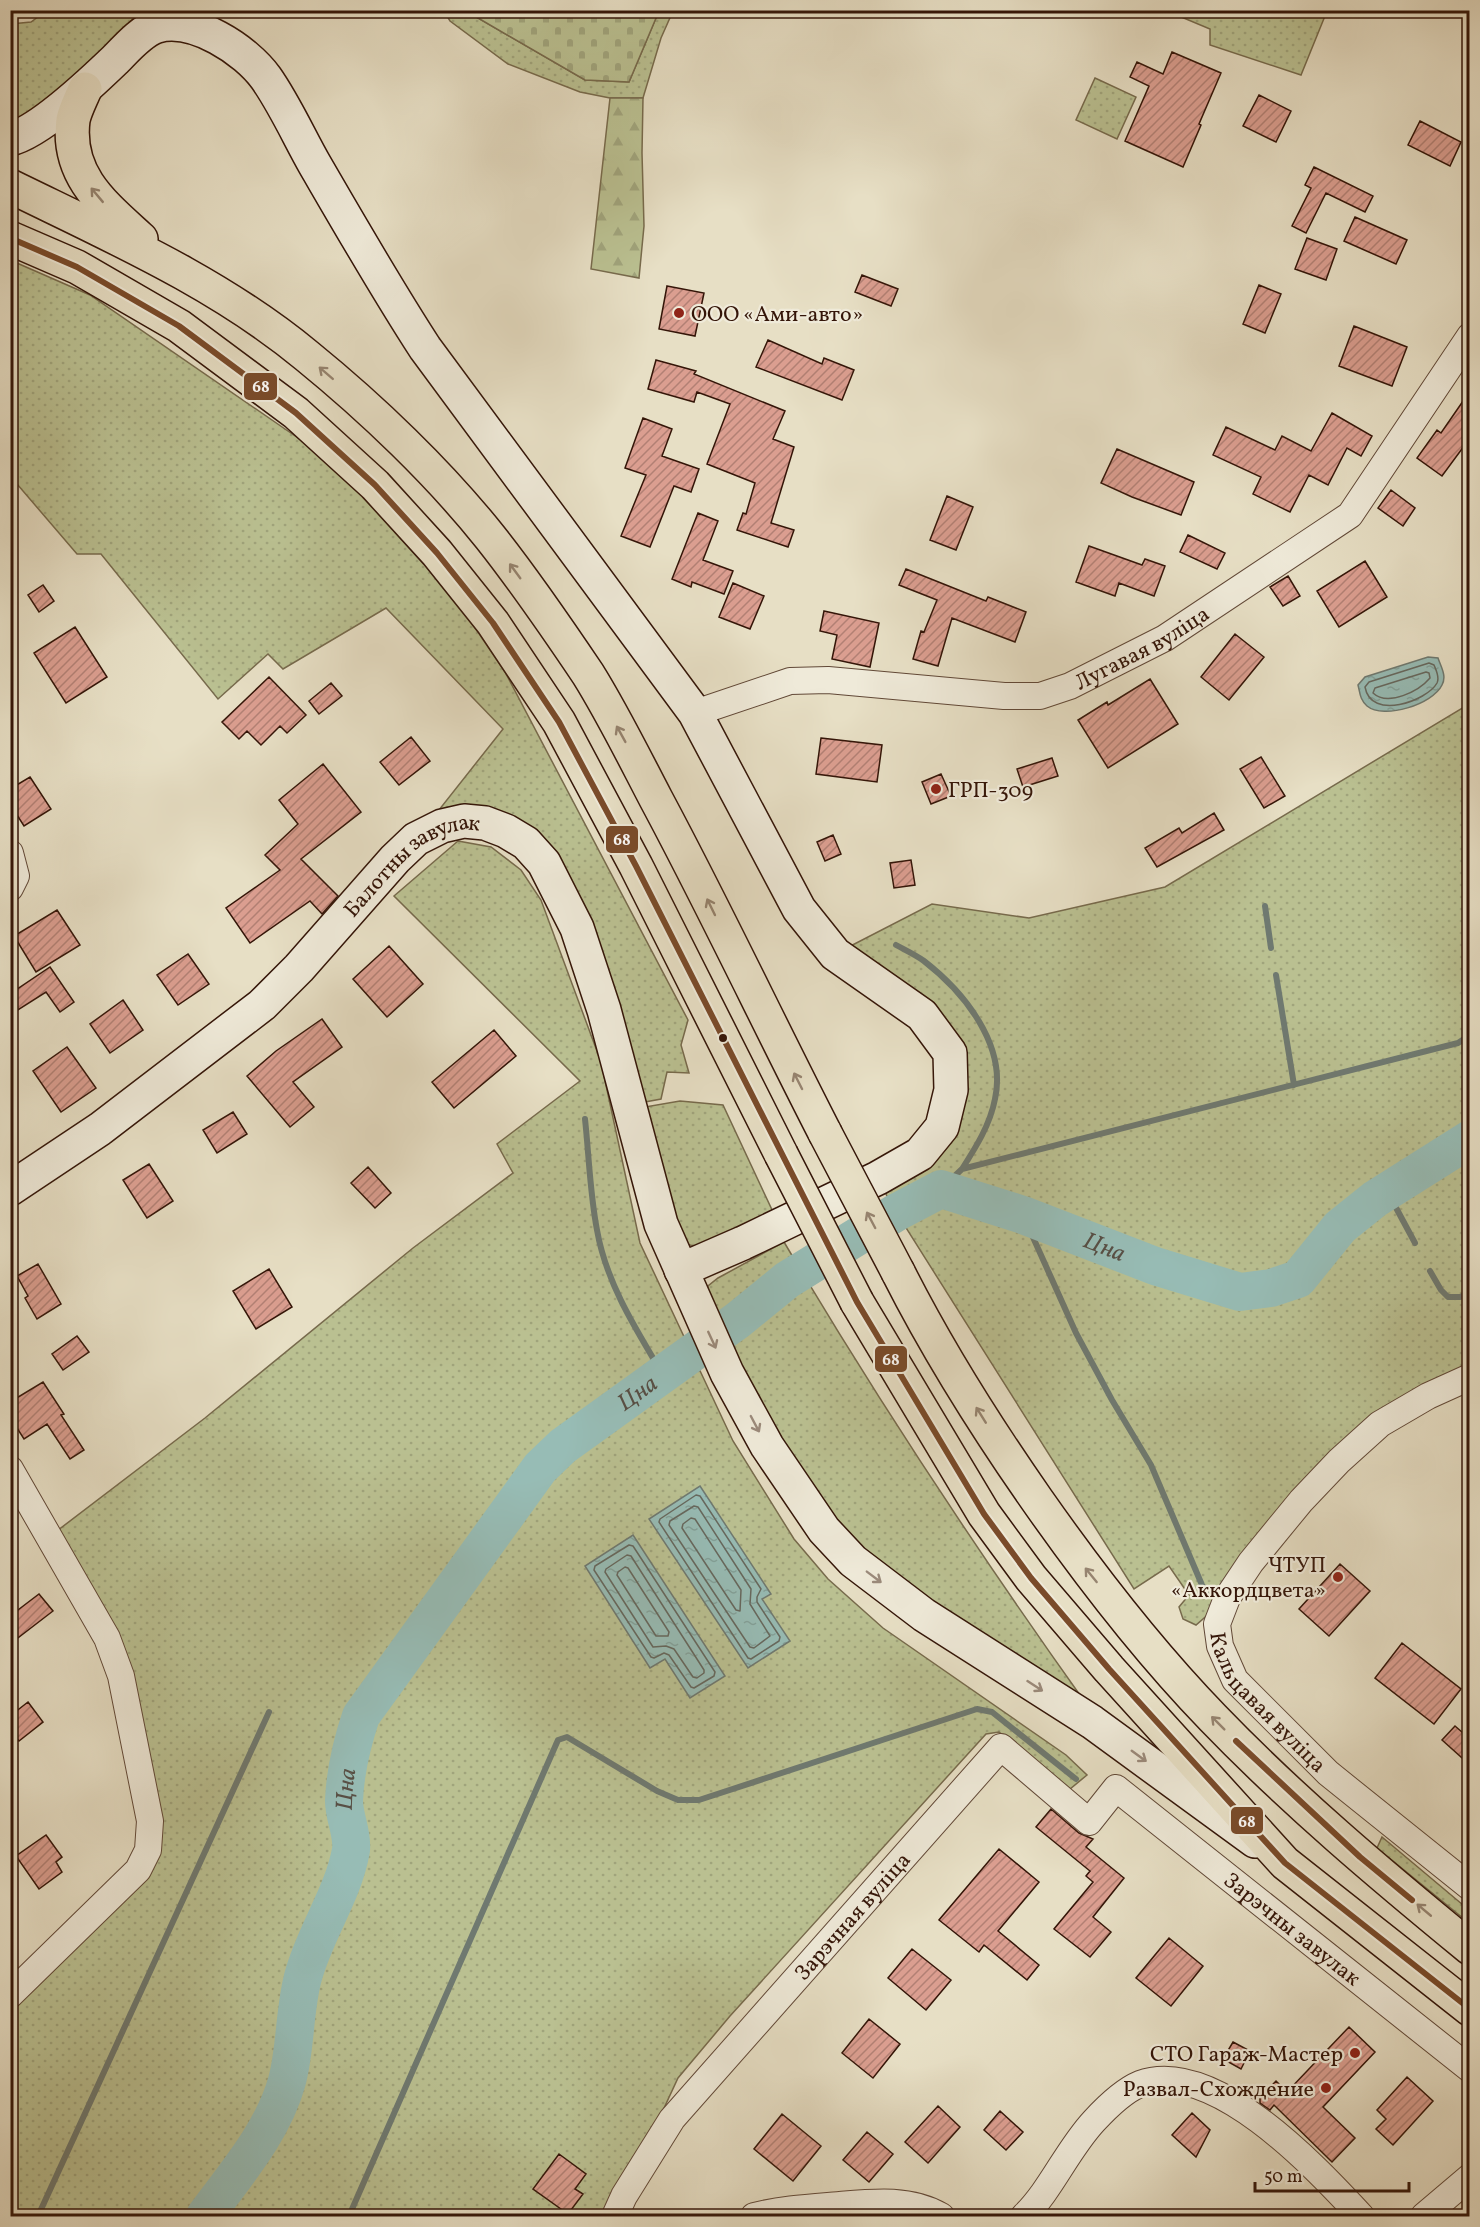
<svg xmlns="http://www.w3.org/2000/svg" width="1480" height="2227" viewBox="0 0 1480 2227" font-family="Vollkorn,serif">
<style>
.grass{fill:url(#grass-dots);stroke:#776a4c;stroke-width:1.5}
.forest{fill:url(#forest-firs);stroke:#776a4c;stroke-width:1.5}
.cemetery{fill:url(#cemetery-stones);stroke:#776a4c;stroke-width:1.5}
.water{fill:url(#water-ripples);stroke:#6f7970;stroke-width:1.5}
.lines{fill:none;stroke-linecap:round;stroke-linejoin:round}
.shore{stroke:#66685e;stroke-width:1.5}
.stream{stroke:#6f7970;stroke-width:6}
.river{stroke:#97bcb5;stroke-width:38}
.building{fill:url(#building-hatch);stroke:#341508;stroke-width:1.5}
.street-casing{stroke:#614837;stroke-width:28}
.secondary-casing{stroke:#341508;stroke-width:36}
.highway-casing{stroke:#341508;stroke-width:36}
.street{stroke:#efead9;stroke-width:26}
.secondary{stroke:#efead9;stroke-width:33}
.highway{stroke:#e7dfc5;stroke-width:33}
.highway-bridge-casing{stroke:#341508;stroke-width:36;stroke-linecap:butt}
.highway-bridge{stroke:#e7dfc5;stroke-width:33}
.bus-1-casing{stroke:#efead9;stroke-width:10}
.bus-1{stroke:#7a4b2a;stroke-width:6}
.oneway{stroke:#968470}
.oneway2{stroke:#9b8a7b}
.poi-dot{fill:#8f2418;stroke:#efead9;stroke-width:2}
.bus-dot{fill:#341508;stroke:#efead9;stroke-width:2}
.labels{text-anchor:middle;stroke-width:4.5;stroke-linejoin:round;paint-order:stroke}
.poi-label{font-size:22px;fill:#341508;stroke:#efead9;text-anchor:end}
.street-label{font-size:22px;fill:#341508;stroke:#efead9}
.water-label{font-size:24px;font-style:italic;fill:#574f45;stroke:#efead9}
.line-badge{stroke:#efead9;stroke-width:2}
.badge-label{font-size:16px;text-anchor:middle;font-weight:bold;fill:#fff}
</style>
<defs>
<pattern id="grass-dots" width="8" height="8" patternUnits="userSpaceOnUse" patternTransform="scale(1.5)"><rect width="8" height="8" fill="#bac091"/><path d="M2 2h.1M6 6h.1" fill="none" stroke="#a0a47c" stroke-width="1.8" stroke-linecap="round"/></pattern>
<pattern id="forest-firs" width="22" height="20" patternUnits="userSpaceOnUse" patternTransform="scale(1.5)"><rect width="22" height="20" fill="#bac091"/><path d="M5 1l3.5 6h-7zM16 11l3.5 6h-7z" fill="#a0a47c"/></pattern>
<pattern id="cemetery-stones" width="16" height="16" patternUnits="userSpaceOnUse" patternTransform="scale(1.5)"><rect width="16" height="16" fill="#bac091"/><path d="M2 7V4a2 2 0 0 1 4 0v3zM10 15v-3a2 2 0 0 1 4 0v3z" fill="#a0a47c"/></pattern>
<pattern id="water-ripples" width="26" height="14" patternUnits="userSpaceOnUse" patternTransform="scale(1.5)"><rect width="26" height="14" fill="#97bcb5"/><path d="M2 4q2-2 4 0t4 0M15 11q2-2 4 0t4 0" fill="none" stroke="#83a19a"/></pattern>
<pattern id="building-hatch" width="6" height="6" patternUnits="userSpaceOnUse" patternTransform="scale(1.5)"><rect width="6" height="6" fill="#db9e90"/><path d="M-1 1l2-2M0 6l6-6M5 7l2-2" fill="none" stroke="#b28074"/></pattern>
</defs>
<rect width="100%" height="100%" fill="#e7dfc5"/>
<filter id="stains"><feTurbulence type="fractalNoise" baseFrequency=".00333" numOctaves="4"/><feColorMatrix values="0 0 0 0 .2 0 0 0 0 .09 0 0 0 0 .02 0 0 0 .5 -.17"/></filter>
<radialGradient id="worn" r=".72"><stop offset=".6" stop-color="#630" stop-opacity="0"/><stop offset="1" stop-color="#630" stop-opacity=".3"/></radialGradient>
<path class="grass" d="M46,11h95l-70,69 -60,49v-105l20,-2z
M444,11h22l119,69 44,2 30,-71h14l-12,27 -18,60h-33l-30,-6 -72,-28 -58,-43z
M1167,11h160l-26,64 -91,-30v-16z
M1095,78l41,19 -19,42 -41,-19z
M10,260l80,35 211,145 95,85 61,76 48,71 183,348 -7,25 8,28 -22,-1 -6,27 -32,6 -52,-177 -71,-97 -90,8 87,-110 -117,-121 -103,61 -15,-15 -50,45 -117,-145h-24l-66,-77z
M1469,704v673l-89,47 -153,174 -31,27 -13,-6 -4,-12 10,-12 -20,-29 -35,23 -243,-385 -13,-26 42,-24 30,-101 -115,-99 97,-50 97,14 136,-31z
M458,841l33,6 30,23 20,30 60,162 39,181 93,198 61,98 34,40 55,49 183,127 21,20 -17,14 -71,-57 -13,2 -256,282 -52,62 -64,138h-603v-221l137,-145 -27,-174 -72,-139 156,-119 208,-170 100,-75 -16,-29 83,-63 -186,-185z
M680,1101l43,4 50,107 -74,36 -15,-5 -45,-135z
M784,1242c94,159 196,313 303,463l-206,-136 -48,-49 -66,-101 -61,-124 2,-9 10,-8z
M1382,1837l87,73v13l-92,-75z"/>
<path class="forest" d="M610,98h33l-1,55 2,73 -5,52 -48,-9z"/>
<path class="cemetery" d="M466,11h193l-30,71 -44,-2z"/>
<path class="water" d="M1428,657l10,1c3,9 9,18 4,27 -9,19 -58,35 -75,21 -7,-6 -7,-13 -9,-21l7,-8z
M700,1486l71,108 -9,5 28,42 -42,27 -99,-149z
M633,1535l92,141 -35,22 -25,-39 -15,9 -65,-102z"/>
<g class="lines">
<path class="shore" d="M1429,663l5,2c2,5 6,12 3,18 -10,18 -66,38 -72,4l4,-5z
M1426,672l3,1 1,5c-11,13 -42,29 -57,15l2,-5z
M696,1495l4,1 61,93 -4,8v5l23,35 -1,4 -28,18 -3,-1 -89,-136 1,-3z
M694,1506l4,1 53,82 -1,15 20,32 -16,12 -4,-1 -81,-122 1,-4z
M691,1518l4,1 46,71 -1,21 -4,-1 -54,-82 1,-4z
M629,1545l4,1 82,126 -1,4 -20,12 -3,-1 -22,-32 -5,-2 -10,5 -3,-1 -57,-87 1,-4z
M627,1555l4,1 73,114v3l-7,5 -4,-1 -19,-28 -8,-3 -13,1 -48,-75 1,-3z
M625,1567l3,1 41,64 -1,4h-12l-39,-61 1,-3z"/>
<path class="stream" d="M1265,906l6,42
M896,945c9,5 20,10 28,16 40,31 83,84 71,138 -5,26 -19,48 -33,70
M1276,975l18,110
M585,1119c4,37 5,75 12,111 9,52 38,98 65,143
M941,1189l21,-20 496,-126 12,-8
M1387,1191l28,52
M1023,1215l53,118 36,67 39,65 51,120 4,7
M1430,1271l11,19 7,7h12l10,-4
M38,2216l231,-504
M349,2216l209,-476 9,-3 90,54 21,9h21l278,-91 15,3 84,67"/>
<path class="river" id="s1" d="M205,2216c30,-41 68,-84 82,-135 9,-34 7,-70 16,-104 12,-45 40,-82 48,-127 2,-16 -7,-33 -7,-49 1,-29 8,-58 17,-85l161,-223 18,-25 23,-22 175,-126 49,-40 110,-68 44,-23 82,26 132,51 85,26 31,-4 27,-9 42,-52 35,-28 95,-60"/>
</g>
<path class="building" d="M1172,52l49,21 -22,51 2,1 -18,42 -58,-26 24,-55 -19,-9 7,-15 26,12z
M1259,95l32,16 -15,31 -33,-16z
M1420,121l41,21 -11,24 -42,-21z
M1314,167l59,29 -8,16 -39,-19 -20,40 -14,-7 19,-38 -6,-3z
M1355,217l52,23 -11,24 -52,-23z
M1307,238l30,11 -11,31 -31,-11z
M862,275l36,14 -7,17 -36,-14z
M1259,285l22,9 -16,39 -22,-9z
M667,286l37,7 -9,43 -36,-7z
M1354,326l53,21 -15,39 -53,-20z
M768,340l54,24 2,-6 30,12 -12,30 -86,-33z
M656,360l40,11 -2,3 91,37 -12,28 21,8 -23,76 23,7 -6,17 -51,-17 6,-17 3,1 9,-31 -48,-19 23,-60 -33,-12 -3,10 -46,-13z
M1470,391v47l-28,38 -25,-18 20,-28 4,3z
M1332,413l40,23 -11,20 -14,-8 -19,37 -19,-10 -19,37 -37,-18 8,-17 -48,-22 13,-28 49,23 7,-14 29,15z
M643,418l29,11 -10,27 37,13 -8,23 -17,-6 -24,61 -29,-11 25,-61 -21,-7z
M1117,449l77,33 -13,33 -49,-18 -31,-14z
M1391,490l24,18 -12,18 -25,-18z
M947,496l26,11 -17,43 -26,-10z
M698,513l20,8 -15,39 30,11 -9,23 -32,-12 -1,5 -19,-8z
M1188,535l37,18 -8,16 -37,-17z
M1089,546l53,19 3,-6 20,7 -11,30 -35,-13 -4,13 -39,-14z
M1365,561l22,36 -48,30 -22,-36z
M906,569l80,32 2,-4 38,15 -11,30 -63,-24 -14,48 -25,-7 8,-28 3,1 13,-32 -38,-15z
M1288,576l12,20 -17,10 -13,-19z
M733,583l31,13 -14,33 -31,-12z
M43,585l11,16 -15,11 -11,-17z
M824,611l55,12 -9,44 -38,-8 5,-24 -17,-4z
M75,627l32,50 -41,26 -32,-50z
M1235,634l29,23 -35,43 -28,-23z
M269,677l37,38 -19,18 -7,-7 -19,19 -14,-14 -8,8 -17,-17z
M1150,679l28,45 -70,44 -30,-48 29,-18 1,3z
M331,683l11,13 -23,18 -10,-13z
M411,737l19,24 -31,24 -19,-23z
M821,738l61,7 -5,37 -61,-8z
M1261,757l24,39 -21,12 -24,-39z
M1052,758l6,18 -35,11 -6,-18z
M323,764l38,48 -60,47 37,37 -16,18 -12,-13 -60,42 -24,-35 54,-38 -15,-15 33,-31 -19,-24z
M941,774l10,22 -20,8 -9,-22z
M30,777l21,32 -27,17 -14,-22v-15z
M1214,813l10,17 -67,37 -12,-19 34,-20 3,5z
M833,835l8,19 -16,7 -8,-19z
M911,860l4,25 -21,3 -4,-25z
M57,910l23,35 -44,27 -22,-36z
M389,946l34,38 -36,33 -34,-38z
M188,954l21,30 -31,21 -21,-30z
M50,967l24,35 -14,10 -14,-20 -36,23v-21z
M123,1000l20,30 -33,23 -20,-29z
M322,1019l20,28 -49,35 21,25 -24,20 -43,-51 29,-25z
M494,1030l22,26 -62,52 -22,-26z
M67,1047l29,41 -35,24 -28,-41z
M233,1112l14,22 -30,19 -14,-23z
M149,1164l24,37 -26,17 -24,-38z
M368,1167l23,26 -16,15 -24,-25z
M38,1264l23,40 -24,15 -12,-21 3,-2 -11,-20z
M269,1269l23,38 -36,22 -23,-38z
M77,1336l12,16 -26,18 -11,-16z
M43,1382l21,32 -3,1 23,35 -14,9 -23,-35 -23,15 -14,-22v-15z
M1340,1564l30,27 -41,45 -30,-27z
M39,1594l14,17 -43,33v-28z
M1402,1643l59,46 -27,35 -59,-46z
M28,1702l15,20 -24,19 -9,-11v-14z
M1455,1726l15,13v26l-28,-25z
M1051,1809l28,24 14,6 -7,8 38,31 -31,39 18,15 -21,25 -36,-28 39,-47 -7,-6 4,-5 -54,-44z
M46,1835l16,22 -6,5 6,10 -23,17 -23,-33z
M999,1849l40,33 -41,49 41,34 -12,15 -43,-35 -5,7 -40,-32z
M1169,1938l34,28 -32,40 -35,-28z
M912,1949l39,31 -25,30 -38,-32z
M869,2019l31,25 -27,34 -31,-25z
M1349,2027l26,25 -52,55 32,31 -23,24 -58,-57 -4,5 -10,-7v-6l16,-16 11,11z
M1233,2042l17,9 -9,18 -18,-10z
M1407,2077l26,24 -40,44 -17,-16 10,-10 -9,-9z
M938,2106l22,21 -32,36 -23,-21z
M1000,2111l23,21 -17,18 -22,-20z
M1192,2113l18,17 -14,27 -24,-22z
M782,2114l39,32 -28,35 -39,-32z
M867,2132l26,22 -24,28 -26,-22z
M559,2154l27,20 -11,15 8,5 -15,20 -35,-25z"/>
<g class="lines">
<defs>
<g id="street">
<path id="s2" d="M695,713l95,-32 38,-1 176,16h36l30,-10 95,-48 185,-123 120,-179"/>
<path d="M10,853l6,23 -6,12"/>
<path id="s3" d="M1470,1377l-42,19 -48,28 -41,37 -38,40 -50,61 -24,36 -10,26 3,22 15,34 93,93 142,114"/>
<path d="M10,1469l97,169 14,38 29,145 -2,29 -10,20 -128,125"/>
<path id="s4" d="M615,2216l9,-20 48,-77 329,-372 88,75 27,-34 354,281"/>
<path d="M754,2216c24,-6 49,-8 74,-10 38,-3 79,-10 113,10"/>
<path d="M1024,2216c27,-26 43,-66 70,-95 12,-13 29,-30 46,-37 74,-27 176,84 221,132"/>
<path d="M1424,2216l46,-39"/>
</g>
<g id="secondary">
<path d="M10,139c30,-7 82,-57 105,-79 11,-11 26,-29 42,-34 37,-10 89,24 109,52 19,27 33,59 49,87 36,62 71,123 110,183l270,365 104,196 36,45 87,61 28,38 1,37 -9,37 -22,27 -42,24 -135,65 -62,27"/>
<path id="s5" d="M10,1189l90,-60 162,-124 37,-37 96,-109 21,-20 26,-13 22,-5 21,2 21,8 20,12 18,20 33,65 27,82 57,214 66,149 40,73 57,84 29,31 71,54 168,107 163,119"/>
</g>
<path id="highway" d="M85,89c-4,10 -10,21 -12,31 -7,56 31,85 68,119
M10,186c102,50 209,97 297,170 64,52 132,117 183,181 35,44 67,91 98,137 25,40 46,83 68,125 59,110 112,223 169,334
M10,238l67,29 102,59 117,87 79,72 62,68 56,70 66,99 77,144 145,288
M898,1272c40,79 88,155 139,228 54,77 111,151 176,218 80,83 168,157 257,230
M857,1302l127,212 47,64 78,91 176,194 185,146"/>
</defs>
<use href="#street" class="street-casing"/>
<use href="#secondary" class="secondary-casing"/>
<use href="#highway" class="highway-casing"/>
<use href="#street" class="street"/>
<use href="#secondary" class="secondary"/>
<use href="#highway" class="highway"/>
<defs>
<path id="highway-bridge" d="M825,1133l73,139
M781,1154l76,148"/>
</defs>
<use href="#highway-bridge" class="highway-bridge-casing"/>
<use href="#highway-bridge" class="highway-bridge"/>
<defs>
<path id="bus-1" d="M10,238l67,29 102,59 117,87 79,72 62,68 56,70 66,99 77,144 221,436 127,212 47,64 78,91 176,194 185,146
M1236,1741l124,116 52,43"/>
</defs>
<use href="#bus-1" class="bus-1-casing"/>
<use href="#bus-1" class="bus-1"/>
</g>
<defs><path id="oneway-shaft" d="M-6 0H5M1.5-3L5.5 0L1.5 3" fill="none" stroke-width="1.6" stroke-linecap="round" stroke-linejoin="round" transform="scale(1.5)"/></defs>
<g class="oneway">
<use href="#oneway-shaft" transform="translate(97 195) rotate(-130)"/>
<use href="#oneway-shaft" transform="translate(326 373) rotate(-139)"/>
<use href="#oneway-shaft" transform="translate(515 571) rotate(-126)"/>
<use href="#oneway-shaft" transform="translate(621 734) rotate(-119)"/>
<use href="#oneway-shaft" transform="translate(711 907) rotate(-116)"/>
<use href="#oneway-shaft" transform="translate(798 1081) rotate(-117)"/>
<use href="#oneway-shaft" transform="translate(871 1220) rotate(-118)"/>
<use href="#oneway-shaft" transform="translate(981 1415) rotate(-122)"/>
<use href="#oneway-shaft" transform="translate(1091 1575) rotate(-129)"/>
<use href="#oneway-shaft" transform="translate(1218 1723) rotate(-135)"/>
<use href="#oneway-shaft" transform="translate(1424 1910) rotate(-140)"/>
</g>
<g class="oneway2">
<use href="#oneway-shaft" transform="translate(712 1340) rotate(65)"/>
<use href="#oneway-shaft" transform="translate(755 1424) rotate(62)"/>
<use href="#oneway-shaft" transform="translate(874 1577) rotate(37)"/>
<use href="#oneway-shaft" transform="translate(1035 1686) rotate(33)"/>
<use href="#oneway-shaft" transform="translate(1139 1756) rotate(36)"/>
</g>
<g class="poi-dot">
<circle cx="679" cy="313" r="6"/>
<circle cx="936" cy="789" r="6"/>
<circle cx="1338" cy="1577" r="6"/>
<circle cx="1355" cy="2053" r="6"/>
<circle cx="1326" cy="2088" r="6"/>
</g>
<circle class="bus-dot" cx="723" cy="1038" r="5"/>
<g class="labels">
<g class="poi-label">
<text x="691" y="321" text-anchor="start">ООО «Ами-авто»</text>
<text x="948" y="797" text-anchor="start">ГРП-309</text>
<text x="1326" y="1572">ЧТУП<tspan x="1326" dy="25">«Аккордцвета»</tspan></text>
<text x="1343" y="2061">СТО Гараж-Мастер</text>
<text x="1314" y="2096">Развал-Схождение</text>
</g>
<g class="street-label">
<text dy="8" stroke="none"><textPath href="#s2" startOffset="464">Лугавая вуліца</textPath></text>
<text dy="8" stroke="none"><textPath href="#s5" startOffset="522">Балотны завулак</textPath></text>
<text dy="8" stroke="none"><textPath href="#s3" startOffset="458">Кальцавая вуліца</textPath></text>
<text dy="8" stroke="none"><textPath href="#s4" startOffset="384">Зарэчная вуліца</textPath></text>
<text dy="8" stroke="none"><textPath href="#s4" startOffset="994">Зарэчны завулак</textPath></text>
</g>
<g class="water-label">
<text dy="8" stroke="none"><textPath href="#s1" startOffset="1506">Цна</textPath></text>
<text dy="8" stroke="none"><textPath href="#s1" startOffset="966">Цна</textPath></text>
<text dy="8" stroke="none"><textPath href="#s1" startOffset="462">Цна</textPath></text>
</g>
</g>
<g class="line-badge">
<rect x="243" y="372" width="35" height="29" rx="6" fill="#7a4b2a"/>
<rect x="605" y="825" width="34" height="29" rx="6" fill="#7a4b2a"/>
<rect x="874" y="1345" width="34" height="28" rx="6" fill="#7a4b2a"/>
<rect x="1230" y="1806" width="34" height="29" rx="6" fill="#7a4b2a"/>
</g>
<g class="badge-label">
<text x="261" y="392">68</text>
<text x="622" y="845">68</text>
<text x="891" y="1365">68</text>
<text x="1247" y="1827">68</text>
</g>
<rect width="1480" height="2227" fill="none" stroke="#e7dfc5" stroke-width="36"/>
<rect x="12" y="12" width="1456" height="2203" fill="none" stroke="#341508" stroke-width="3"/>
<rect x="18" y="18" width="1444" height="2191" fill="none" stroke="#341508" stroke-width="1.5"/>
<path d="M1255 2182v9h154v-9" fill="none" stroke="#341508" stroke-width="3"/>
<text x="1264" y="2182" font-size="18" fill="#341508" stroke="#efead9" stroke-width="4.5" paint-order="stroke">50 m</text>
<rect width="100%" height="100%" filter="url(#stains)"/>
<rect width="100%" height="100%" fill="url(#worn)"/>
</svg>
